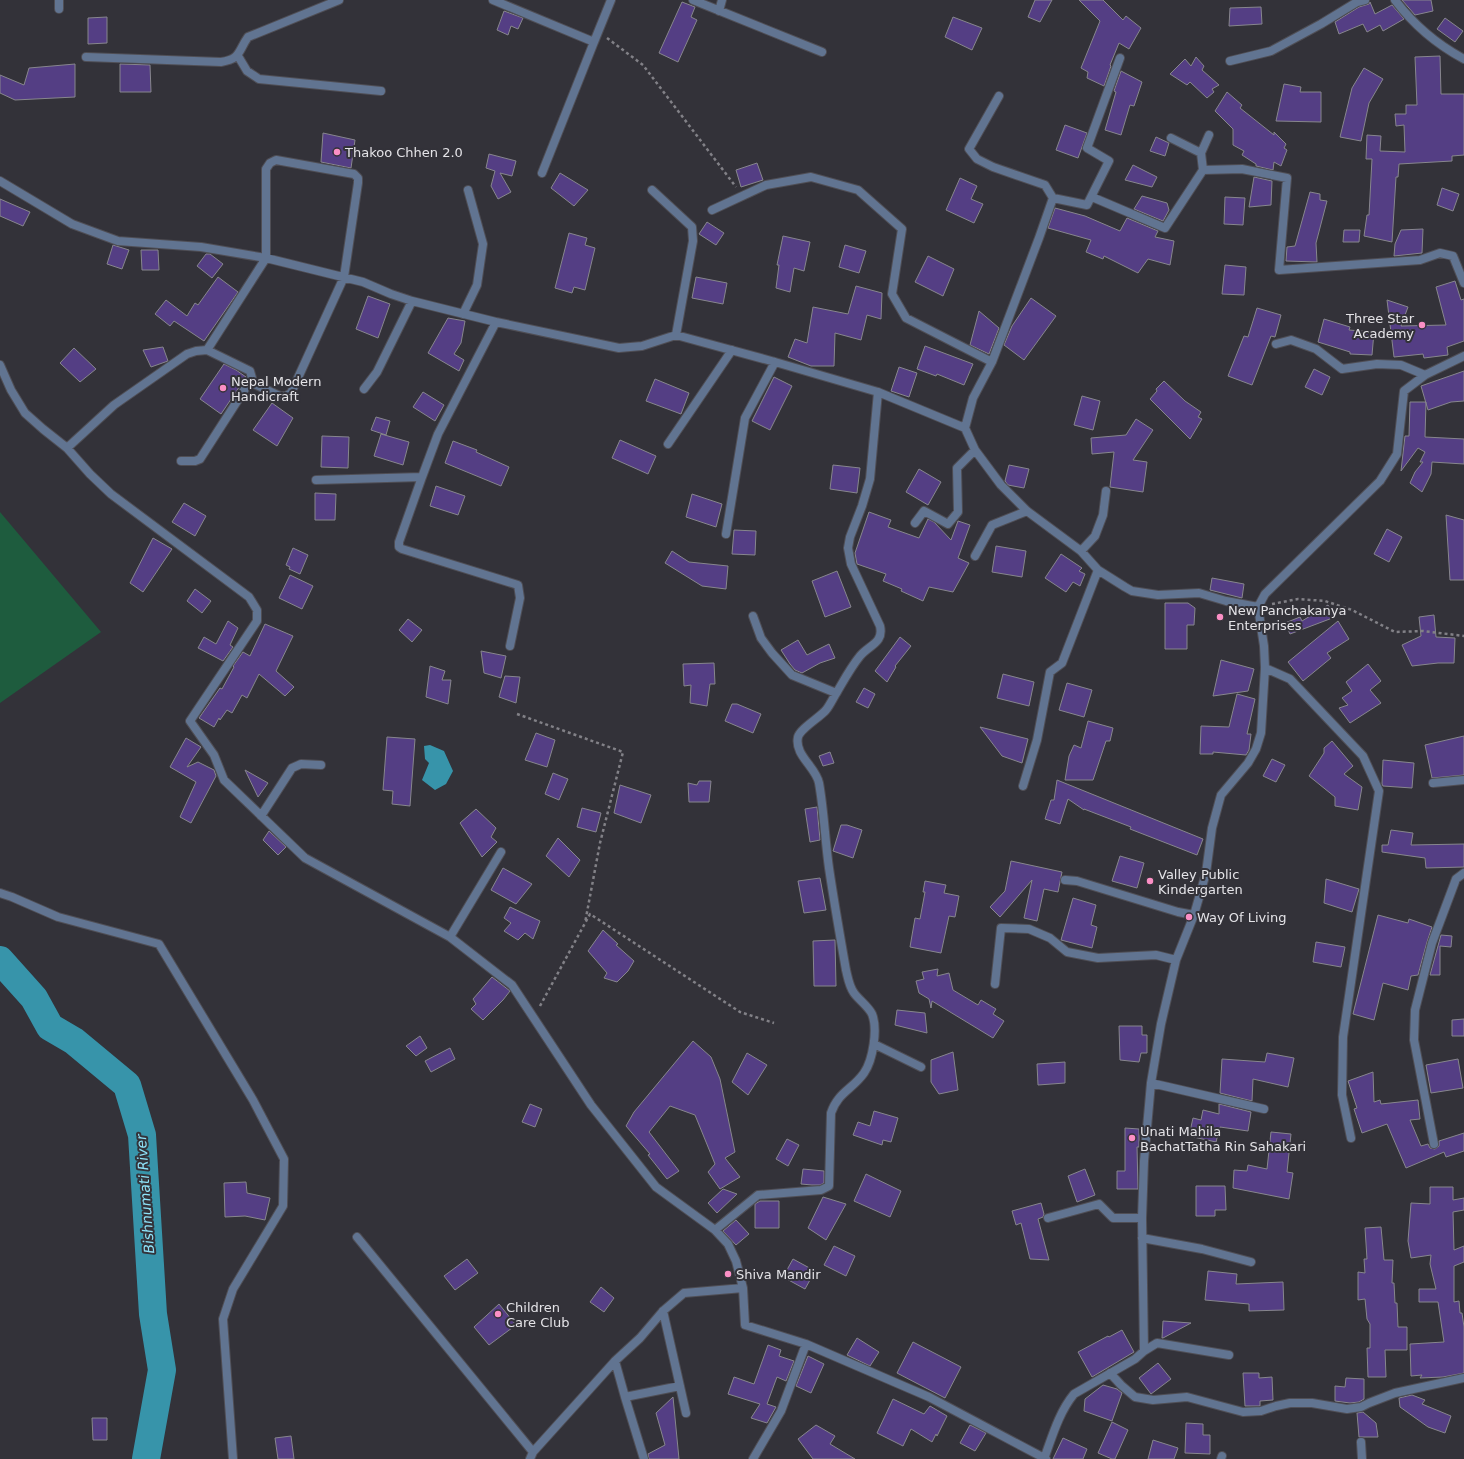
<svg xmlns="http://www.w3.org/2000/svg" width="1464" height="1459" viewBox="0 0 1464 1459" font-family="'DejaVu Sans',sans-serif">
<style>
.green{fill:#1e5c3e}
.water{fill:#3794aa}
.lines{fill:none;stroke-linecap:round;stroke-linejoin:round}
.river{stroke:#3794aa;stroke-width:28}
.building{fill:#543e84;stroke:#87868d}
.street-casing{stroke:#4f4e55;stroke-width:10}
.path{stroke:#828187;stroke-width:2.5;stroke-dasharray:3 3;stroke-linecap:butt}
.street{stroke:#617491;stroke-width:8}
.poi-dot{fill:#fb8fc5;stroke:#333239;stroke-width:1.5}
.labels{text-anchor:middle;stroke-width:4;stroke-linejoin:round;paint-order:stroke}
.poi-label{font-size:13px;fill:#e4e3e7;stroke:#333239;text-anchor:start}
.water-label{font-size:14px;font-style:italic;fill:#8ee2f8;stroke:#333239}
</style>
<rect width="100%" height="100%" fill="#333239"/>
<path class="green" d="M0,512l101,120 -101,71z"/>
<path class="water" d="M430,745l14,6 9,20 -7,13 -11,6 -13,-10 7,-17 -4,-4 -1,-13z"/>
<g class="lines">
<path class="river" d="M0,960l34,38 16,29 24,14 53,44 15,50 11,179 9,56 -16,89"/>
</g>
<path class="building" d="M1035,0h17l-12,22 -12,-5z
M1079,0h24l20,20 3,-4 15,12 -12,21 -10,-6 -9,22 1,1 -7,20 -17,-8 1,-6 -7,-4 19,-47z
M1402,0h29l2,11 -18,4z
M682,2l13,5 -4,10 6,3 -19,42 -19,-9z
M1370,2l5,12 17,-9 12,14 -21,12 -3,-6 -13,7 -4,-8 -24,10 -4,-12 24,-15 10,-3z
M1261,7l1,17 -33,2 1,-18z
M504,11l19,7 -5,11 -7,-3 -3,9 -11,-5z
M107,17v26l-19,1v-26z
M953,17l29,11 -10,22 -27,-13z
M1445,18l18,13 -8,11 -18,-13z
M1440,56l1,38h23v61l-12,1v5l-53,3 -1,13h-2l-4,65 -28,-6 3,-21h2l3,-56h-6l1,-24 14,1 -1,15 25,1 -1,-27 -8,1 -1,-12h11v-9h11l-2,-48z
M1196,57l8,9 -2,4 17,15 -7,4 2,3 -7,6 -17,-16 -3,3 -17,-11 15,-15 6,7z
M75,64v33l-60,3 -15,-7v-18l24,10 5,-17z
M120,64l30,1 1,27h-31z
M1364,68l19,11 -14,24 -8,38 -21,-4 12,-49z
M1121,71l21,11 -8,24 -4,-1 -9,30 -16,-5 11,-38 -2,-1z
M1284,84l17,3 -1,5h21v30l-45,-1z
M1227,92l15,13 -2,3 34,27v-3l12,12 -2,4 3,2 -6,16 -7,-4 -1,8 -17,-4v-2l-14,-9 2,-4 -11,-6v-16l-18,-18z
M1065,125l22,8 -9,25 -22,-8z
M323,133l32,7 -4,28 -30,-6z
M1156,137l13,6 -4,13 -15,-5z
M489,154l27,7 -4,15 -12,-3 11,19 -13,7 -7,-13 4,-15 -9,-3z
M757,163l6,17 -22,7 -5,-17z
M1133,165l24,12 -5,10 -27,-7z
M560,173l28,17 -14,16 -23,-18z
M1254,177l18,4 -1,24 -22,2z
M960,178l17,8 -6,13 12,5 -9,19 -28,-13z
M1442,188l17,6 -6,17 -16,-6z
M1310,192l10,2v6l7,1 -11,42 1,19 -31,-1 1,-14 8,-1z
M1142,196l25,7 2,7 -6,11 -29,-12z
M1225,197l20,1 -2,27 -19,-1z
M0,199l30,13 -7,14 -23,-10z
M1055,208l30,8 35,15 7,-13 31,13 -3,6 19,4 -4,24 -22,-6 -10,14 -34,-17 -1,3 -17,-7 5,-12 -43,-12z
M707,222l17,11 -8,12 -17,-11z
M1423,229l-1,24 -28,3 1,-12 6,-14z
M1344,230h16l-1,12h-16z
M569,233l18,5 -2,7 10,3 -10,42 -11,-3 -2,6 -17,-5z
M783,236l27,6 -6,29 -10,-3 -4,24 -14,-4 3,-23h-2z
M113,245l16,5 -7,19 -15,-5z
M845,245l21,6 -7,22 -20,-6z
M141,250h17l1,20h-17z
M206,254h4l13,10 -11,14 -15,-12z
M928,256l26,13 -11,27 -28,-14z
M1225,265l21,2 -2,28 -22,-1z
M218,277l20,15 -34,49 -30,-20 -4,5 -15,-12 11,-14 21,16 8,-13 3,2z
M696,277l31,6 -4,21 -31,-6z
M1455,281l6,19 3,-1v42l-17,6 1,8 -24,3 -1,-4 -29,3 -7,-57 21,7 -7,19 45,-1 -10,-38z
M856,286l26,7 -1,26 -14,-4 -6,25 -26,-7 -1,33h-23l-23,-9 7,-18 12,4 6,-36 35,7z
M368,296l22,8 -12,34 -22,-9z
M1031,298l25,18 -32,44 -20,-15 8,-19z
M1257,308l24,7 -6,22 -4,-1 -19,49 -24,-9 16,-40 4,1z
M979,311l20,17 -10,26 -19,-9z
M448,318l17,3 -4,22 -7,11 10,6 -5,11 -31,-18z
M1324,319l26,8 -1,3 25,2 -2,23 -22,-1v-2l-32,-10z
M925,346l48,18 -9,21 -27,-11 -1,2 -19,-7z
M163,347l5,14 -17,6 -8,-17z
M74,348l22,21 -16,13 -20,-19z
M224,364l12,6 10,7 -25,37 -21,-15z
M899,367l18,6 -8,24 -18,-6z
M1314,369l16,8 -8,18 -17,-8z
M1464,371v30l-13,1 -23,8 -7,-24z
M774,377l18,9 -22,44 -18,-9z
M655,379l34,14 -8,21 -35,-13z
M1164,381l21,20 16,11 -3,5 4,2 -12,20 -40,-40 7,-8 -1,-2z
M423,392l21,13 -9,16 -22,-14z
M1082,396l18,5 -7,29 -19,-5z
M1410,402h16l-1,35 39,2v25l-32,-2 -1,12 -9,18 -12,-9 5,-11 8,-10h-3l5,-10 -7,-4 -17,23 4,-35h4z
M272,403l21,15 -16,28 -24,-16z
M376,417l14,4 -4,14 -15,-5z
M1136,419l17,11 -20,30 14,2 -4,30 -33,-5 4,-35 -22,2 -1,-16 35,-3z
M381,434l28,8 -6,23 -29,-9z
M322,436l27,1 -1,31 -27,-1z
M620,440l36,16 -8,18 -36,-16z
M453,441l24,9 -1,2 33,15 -8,19 -56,-23z
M833,465l27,3 -3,25 -27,-4z
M1009,465l20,4 -5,19 -16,-3 -3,-4z
M919,469l22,13 -13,23 -22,-13z
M436,486l29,10 -7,19 -28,-9z
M315,493l21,1 -1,26h-20z
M692,494l30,10 -6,23 -30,-10z
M184,503l22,13 -11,20 -23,-14z
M869,512l22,8 -3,7 31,11 9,-19 6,3 17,18 7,-19 12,4 -12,33 11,5 -16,29 -24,-5 -6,14 -22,-10 1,-2 -19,-8 3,-7 -29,-10 -2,-11z
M1446,515l18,5v60h-14z
M1387,529l15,8 -13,25 -15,-8z
M734,530l22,1 -1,24 -23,-1z
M153,538l19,11 -29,43 -13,-9z
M996,546l30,5 -4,26 -30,-5z
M293,548l15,7 -8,19 -11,-5 1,-2 -4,-2z
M672,551l17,11 39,4 -2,23 -24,-3 -37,-23z
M1061,554l21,14 -3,3 6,3 -5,12 -7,-4 -7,10 -21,-14z
M837,571l14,36 -26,10 -13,-36z
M290,575l23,11 -11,23 -23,-11z
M1212,578l32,6 -2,14 -32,-8z
M195,589l16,12 -9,12 -15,-12z
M1165,603h23l7,5 -1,17h-7v24h-22z
M1328,605l7,12 -45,17 -5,-11 15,-6 2,4z
M1434,615l2,22 19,1 -1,25h-16l-26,3 -10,-21 19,-9 -2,-19z
M408,619l14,11 -10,12 -13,-12z
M228,621l10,7 -8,17 3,2 -10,14 -25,-13 6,-11 12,7z
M1338,621l11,18 -22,14 4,5 -28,23 -15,-19z
M265,624l28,12 -17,35 18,16 -9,9 -26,-22 -12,24 -5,-3 -10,18 -5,-3 -7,10 -1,-2 -5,9 -15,-9 21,-30 2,1 12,-22 -1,-1 10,-14 7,4z
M900,637l11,9 -16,20 1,1 -9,15 -12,-11z
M798,640l9,15 22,-11 6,14 -15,5 -18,10 -7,-3 -5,-6 -9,-14z
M481,651l25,5 -5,22 -17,-5z
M1221,660l33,9 -6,22 -35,5z
M714,663l1,21h-5l-3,22 -17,-3 1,-18 -7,1 -1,-22z
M1368,664l13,17 -11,9 11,13 -31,20 -11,-15 9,-3 -6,-7 10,-7 -6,-9z
M430,666l15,5 -3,9h9l-3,24 -22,-7z
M1003,674l31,8 -5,24 -32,-8z
M505,676l15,1 -4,26 -17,-6z
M1067,683l25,7 -8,27 -25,-7z
M864,688l11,6 -7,14 -12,-6z
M1237,694l18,5 -8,35h4l-2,16 -3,5 -33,-3v2h-13l1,-28 28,1z
M732,704h5l24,10 -8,19 -28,-12z
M1088,721l25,7 -3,13h-4l-13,39h-28l4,-24 5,-11 7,3z
M980,727l48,12 -6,24 -20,-7z
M536,733l19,7 -8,27 -22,-7z
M1464,736v39l-32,3 -7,-33z
M387,737l28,2 -5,67 -18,-2 1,-13 -10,-1z
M186,738l15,9 -14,20 11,-5 16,8 2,6 -25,47 -11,-6 16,-35 -26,-15z
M1332,741l21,25 -9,8 18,13 -4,23 -23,-4v-9l-26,-21 15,-23v-5z
M830,752l4,11 -11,3 -4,-10z
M1272,759l13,6 -9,17 -13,-6z
M1383,760l31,3 -2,25 -29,-2 -1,-2z
M245,770l23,13 -10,14z
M553,773l15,6 -9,21 -14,-6z
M1057,780l146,59 -6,16 -67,-26 1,-2 -47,-18v1l-16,-11 -8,25 -15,-5 6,-19h3z
M699,781h12l-2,21h-20l-1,-19 9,2z
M620,785l31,10 -10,28 -27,-10z
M817,807l3,33 -10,2 -5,-33z
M582,808l19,5 -5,19 -19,-5z
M476,809l20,19 -5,9 6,5 -15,15 -22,-34z
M841,825h6l15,5 -9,28 -20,-7z
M1391,830l22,3 -2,12 53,-1v23l-38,1 -1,-10 -43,-6v-7h6z
M269,831l17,16 -8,8 -15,-15z
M558,838l22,22 -11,17 -23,-21z
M1120,856l24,7 -7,25 -25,-7z
M1011,861l51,11 -4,20 -14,-3 -7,32 -13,-3 8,-38 -32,37 -10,-10 15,-16z
M503,868l29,16 -16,20 -25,-14z
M820,878l6,32 -22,3 -6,-32z
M1326,879l33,10 -7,23 -28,-9z
M925,881l21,4 -2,8 15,3 -4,21 -6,-1 -8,37 -31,-6 5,-29 5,1 5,-27h-2z
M1073,898l23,7 -5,20 6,2 -5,21 -31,-8z
M510,907l30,14 -7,18 -8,-6 -7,7 -14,-9 7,-8 -7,-5z
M1378,915l30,8 1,-4 23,8 -5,15 -9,33 -7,1 -3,14 -25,-7 -9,37 -21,-6z
M603,930l15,14 -2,1 18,16 -6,10 -11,11 -13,-4 3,-5 -19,-22z
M1441,935l11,1 -1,11 -11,-1v29h-10z
M835,940l1,46h-22l-1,-45z
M1316,942l29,5 -4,20 -28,-5z
M938,969l-1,7 12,-3 4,17 25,15 3,-5 15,9 -3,5 11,7 -11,17 -61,-37 -1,7 -2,-9 -10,-6 -3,-12 8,-2 -2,-7z
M492,977l18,14 -7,9 -20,20 -12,-11 5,-5 -3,-5z
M897,1010l28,3 2,20 -32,-8z
M1464,1019v17h-12v-16z
M1119,1026h23v9h5v18h-6l-2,9 -19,-2z
M420,1036l7,12 -11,8 -10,-10z
M693,1041l18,16 9,22 15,73 -10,6 15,19 -20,12 -12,-17 7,-8 -20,-49 -25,-9 -21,26 30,39 -12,8 -19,-24 2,-1 -24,-28 8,-14z
M450,1048l5,11 -24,13 -6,-11z
M953,1052l5,38 -19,4 -8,-12v-22z
M747,1053l20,12 -19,30 -16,-13z
M1267,1053l27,5 -6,29 -35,-8 -1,22 -32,-8 2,-34 43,3z
M1458,1059l5,29 -32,5 -5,-28z
M1065,1062v21l-27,2 -1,-21z
M1373,1072l1,30 6,-2 1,4 37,-4 2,19 -10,1 11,26 7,-2 2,4 5,1 4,-3v-5l25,-8v18l-18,6 -2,-5 -38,16 -19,-44 -25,9 -8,-24 3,-1 -9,-27z
M530,1104l12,5 -7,18 -13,-5z
M1219,1104l32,8 -3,19 -28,-4 -4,15 -27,-6 4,-18 8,2 2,-10 16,4z
M874,1111l24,7 -7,24 -8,-2 -1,5 -29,-10 5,-13 12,4z
M1125,1128l14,1v18h-2l1,42h-21v-18h8z
M1271,1132l20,2 -4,38 6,1 -4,26 -56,-11 1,-18 13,1 1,-6 19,4z
M787,1139l12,6 -11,21 -12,-7z
M803,1169l21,2v12l-4,2h-8l-11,-1z
M1085,1169l10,26 -18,7 -9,-26z
M866,1174l35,17 -11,26 -36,-16z
M246,1182l1,11 23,5 -5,22 -20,-4 -20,1 -1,-34z
M1196,1186h29l1,24h-11v6h-19z
M1430,1187h23v13l11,-2v12l-11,2 1,38 10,-4v16l-10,4v36l5,-1 1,12h2l2,14v46l-21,4 -23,1 2,-3 -11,1 -1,-32 34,-2 -6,-40h-19v-13h17l-6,-25 1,-9 -20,3 -3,-17 3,-38 19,1z
M723,1189l14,5 -20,19 -9,-10z
M823,1197l23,7 -20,36 -18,-12z
M760,1201h19v27h-24v-24z
M1041,1203l3,11 -1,3 -5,2 11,41 -19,-1 -9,-36 -5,2 -4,-14z
M736,1220l13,14 -13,11 -13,-14z
M1381,1227l3,33h9l-1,23h2l1,20h2l1,24h9v23h-22l1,27h-18l-1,-29h3v-24l-3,-5 -2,-20 -7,1v-28l7,1 -1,-14h3l-2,-31z
M834,1246l21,10 -9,20 -22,-11z
M467,1259l11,14 -23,17 -11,-14z
M793,1259l22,12 -10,18 -22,-12z
M1208,1271l29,3 -1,10 47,-2 1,28 -35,1v-7l-44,-4z
M601,1287l13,11 -10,14 -14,-10z
M499,1304l17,21 -27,20 -15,-18z
M1163,1321l28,2 -28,15h-1z
M1122,1330l12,22 -42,25 -14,-25 30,-16 1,1z
M857,1338l22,14 -9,14 -23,-11z
M913,1342l48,25 -16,31 -48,-25z
M768,1345l13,5 -2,6 15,5 -8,20 -9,-4 -10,27 9,3 -9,16 -16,-5 9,-14 -32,-10 6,-17 20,7z
M808,1356l16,8 -13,29 -15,-7z
M1158,1363l13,16 -20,15 -12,-16z
M1243,1373h16v5l13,-1 1,23 -13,1v5h-15z
M1346,1378l18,1v20l-5,3 -9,1 -15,-2v-15l10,1z
M1103,1385l14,4 5,4 -10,28 -28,-10 1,-12z
M1412,1395l13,5 -3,4 29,12 -6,17 -17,-6 -28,-20 -1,-9z
M673,1397l6,62h-30l-1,-5 17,-9 -9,-32z
M893,1399l31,15 6,-8 17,10 -10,20 -1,-2 -4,8 -21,-13 -8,17 -26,-13z
M1363,1412l13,11 2,14h-19l-2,-24z
M92,1418h15v22h-14z
M1112,1422l16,8 -13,29h-3l-14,-6z
M1186,1423l17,1v11h7v19l-25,-1z
M816,1425l19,11 -5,8 25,15h-42l-15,-20z
M970,1425l16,8 -11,18 -15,-8z
M291,1436l3,23h-16l-3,-21z
M1063,1438l24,11 -4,10h-30z
M1153,1440l25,8 -4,11h-26z"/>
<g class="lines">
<defs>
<path id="street" d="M493,0l101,42 -52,131
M693,0l129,52
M1395,0c18,24 43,45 69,59
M59,9v-9
M719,11l3,-11
M594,42l17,-42
M238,56l9,15 12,8 122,12
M86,57l135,5c20,-3 17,-11 27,-25l91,-37
M1230,61l41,-10 50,-27 36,-22 8,-2
M999,96l-30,53 8,10 16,8 52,18 8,13 -14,40 -47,124 -19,36 -8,30 10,22 26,35 26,26 54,40 17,19 27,17 7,4 26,4 41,-2 27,8 32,6 6,39 1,22 -4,65 -5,16 -8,14 -27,32 -9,33 -6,45 -12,42 -18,45 -15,64 -10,59 -7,78 -2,57 2,133 -9,8 -61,35c-15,18 -22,43 -30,65
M1171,138l30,15 2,17
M1201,153l8,-18
M0,181l72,43 46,17 83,6 65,11 97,24 28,12 21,7 84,21 123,26 23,-2 34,-11 99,27 103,30 87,36
M652,190l40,37 1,14 -17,94
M1092,197l73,31 38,-58 39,-1 45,9 -8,92 141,-10 20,-7 13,3 11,27
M1053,198l34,7 22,-44 -22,-13 33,-90
M712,210l54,-25 45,-8 47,13 44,39 -10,65 14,24 86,44
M463,314l14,-29 6,-41 -15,-54
M1276,344l15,-4 25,9 26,20 35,-5 24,1 24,10
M207,350l59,-92v-89l4,-6 6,-3 78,14 4,4v5l-14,94 -53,116 -5,3h-6l-30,-14
M0,365l11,25 14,23 18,16 24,19 23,26 21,20 138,103 8,13v11l-67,100 24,34 10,25 81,78 145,79 62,48 79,120 65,82 59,43 13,14 8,17 7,27 2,37 61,19 123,53 117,62
M364,389l13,-17 35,-71
M668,444l64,-94
M67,448l47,-43 73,-51 9,-3 11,-1 43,21 2,7 -52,81 -5,2h-14
M422,477l-23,65v5l3,2 116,36 2,13 -10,48
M316,480l106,-3 16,-43 58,-112
M915,523l9,-12 24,13 10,-12 -1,-44 18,-18
M726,534l19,-116 30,-56
M1081,551l14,-15 8,-21 3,-24
M975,556l17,-31 35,-14
M1258,607l7,-13 115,-113 17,-27 7,-63 21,-16 39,-19
M753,616l8,22 11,15 20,22 44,18
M1265,668l25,11 73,77 16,35 -36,246 -1,58 9,43
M1433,783l31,-3
M1023,786l14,-46 13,-68 12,-9 36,-93
M261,816l31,-48 9,-4 20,1
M1065,880l12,1 101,31 16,3
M0,893l12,4 46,20 101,27 94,156 31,59 -1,47 -50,83 -10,30 10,140
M450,937l51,-85
M995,984l6,-56 28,1 21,9 17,14 31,6 58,-3 20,5
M874,1044l47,23
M1151,1083l113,26
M1434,1144l-20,-104 1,-30 17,-67 24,-64 8,-6
M1048,1218l51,-14 14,14h29
M715,1230l43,-35 63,-5 8,-4 2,-73c7,-21 22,-24 33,-40 9,-13 14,-44 8,-59 -4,-8 -13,-14 -18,-21 -5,-7 -6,-15 -8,-23 -6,-34 -12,-68 -17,-102 -4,-28 -5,-57 -10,-85 -3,-16 -25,-28 -21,-46 2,-8 21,-19 28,-27 4,-5 7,-12 11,-18 7,-12 14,-25 23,-36 9,-11 24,-13 20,-30l-29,-62 -3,-16 2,-11 12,-31 8,-27 8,-87
M357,1237l176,215
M1142,1238l60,11 49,13
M663,1311l23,102
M1144,1351l13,-8 72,12
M615,1361l10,36 19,62
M1110,1373l11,12 14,12 18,3 34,-3 56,15 18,-1 15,-5 14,-3h22l35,6 14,-2 8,-4 26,-10 69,-15
M625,1397l55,-11
M1361,1442l1,17
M530,1459l3,-7 82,-91 25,-23 23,-27 21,-18 59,-5
M753,1459l28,-48 25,-67
M1221,1459l1,-3"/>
</defs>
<use href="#street" class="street-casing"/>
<path class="path" d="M607,38l36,27 93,122
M1272,604l26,-5 27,2 27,9 43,22 28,-1 41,5
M517,714l106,38 -23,91 -15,80
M540,1006l50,-92 150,98 34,11"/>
<use href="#street" class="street"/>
</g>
<g class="poi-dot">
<circle cx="337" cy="152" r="4"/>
<circle cx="1422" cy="325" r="4"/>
<circle cx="223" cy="388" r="4"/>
<circle cx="1220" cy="617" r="4"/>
<circle cx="1150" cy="881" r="4"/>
<circle cx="1189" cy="917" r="4"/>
<circle cx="1132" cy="1138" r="4"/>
<circle cx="728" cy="1274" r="4"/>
<circle cx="498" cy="1314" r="4"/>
</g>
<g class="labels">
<g class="poi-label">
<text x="345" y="157">Thakoo Chhen 2.0</text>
<text x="1414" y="323" text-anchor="end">Three Star<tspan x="1414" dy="15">Academy</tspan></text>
<text x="231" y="386">Nepal Modern<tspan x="231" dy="15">Handicraft</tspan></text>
<text x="1228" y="615">New Panchakanya<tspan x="1228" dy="15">Enterprises</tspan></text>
<text x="1158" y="879">Valley Public<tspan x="1158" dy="15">Kindergarten</tspan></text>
<text x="1197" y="922">Way Of Living</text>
<text x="1140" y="1136">Unati Mahila<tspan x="1140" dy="15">BachatTatha Rin Sahakari</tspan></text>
<text x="736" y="1279">Shiva Mandir</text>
<text x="506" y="1312">Children<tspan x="506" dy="15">Care Club</tspan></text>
</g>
<g class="water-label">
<text transform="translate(145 1194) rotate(-94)" y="5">Bishnumati River</text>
</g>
</g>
</svg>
